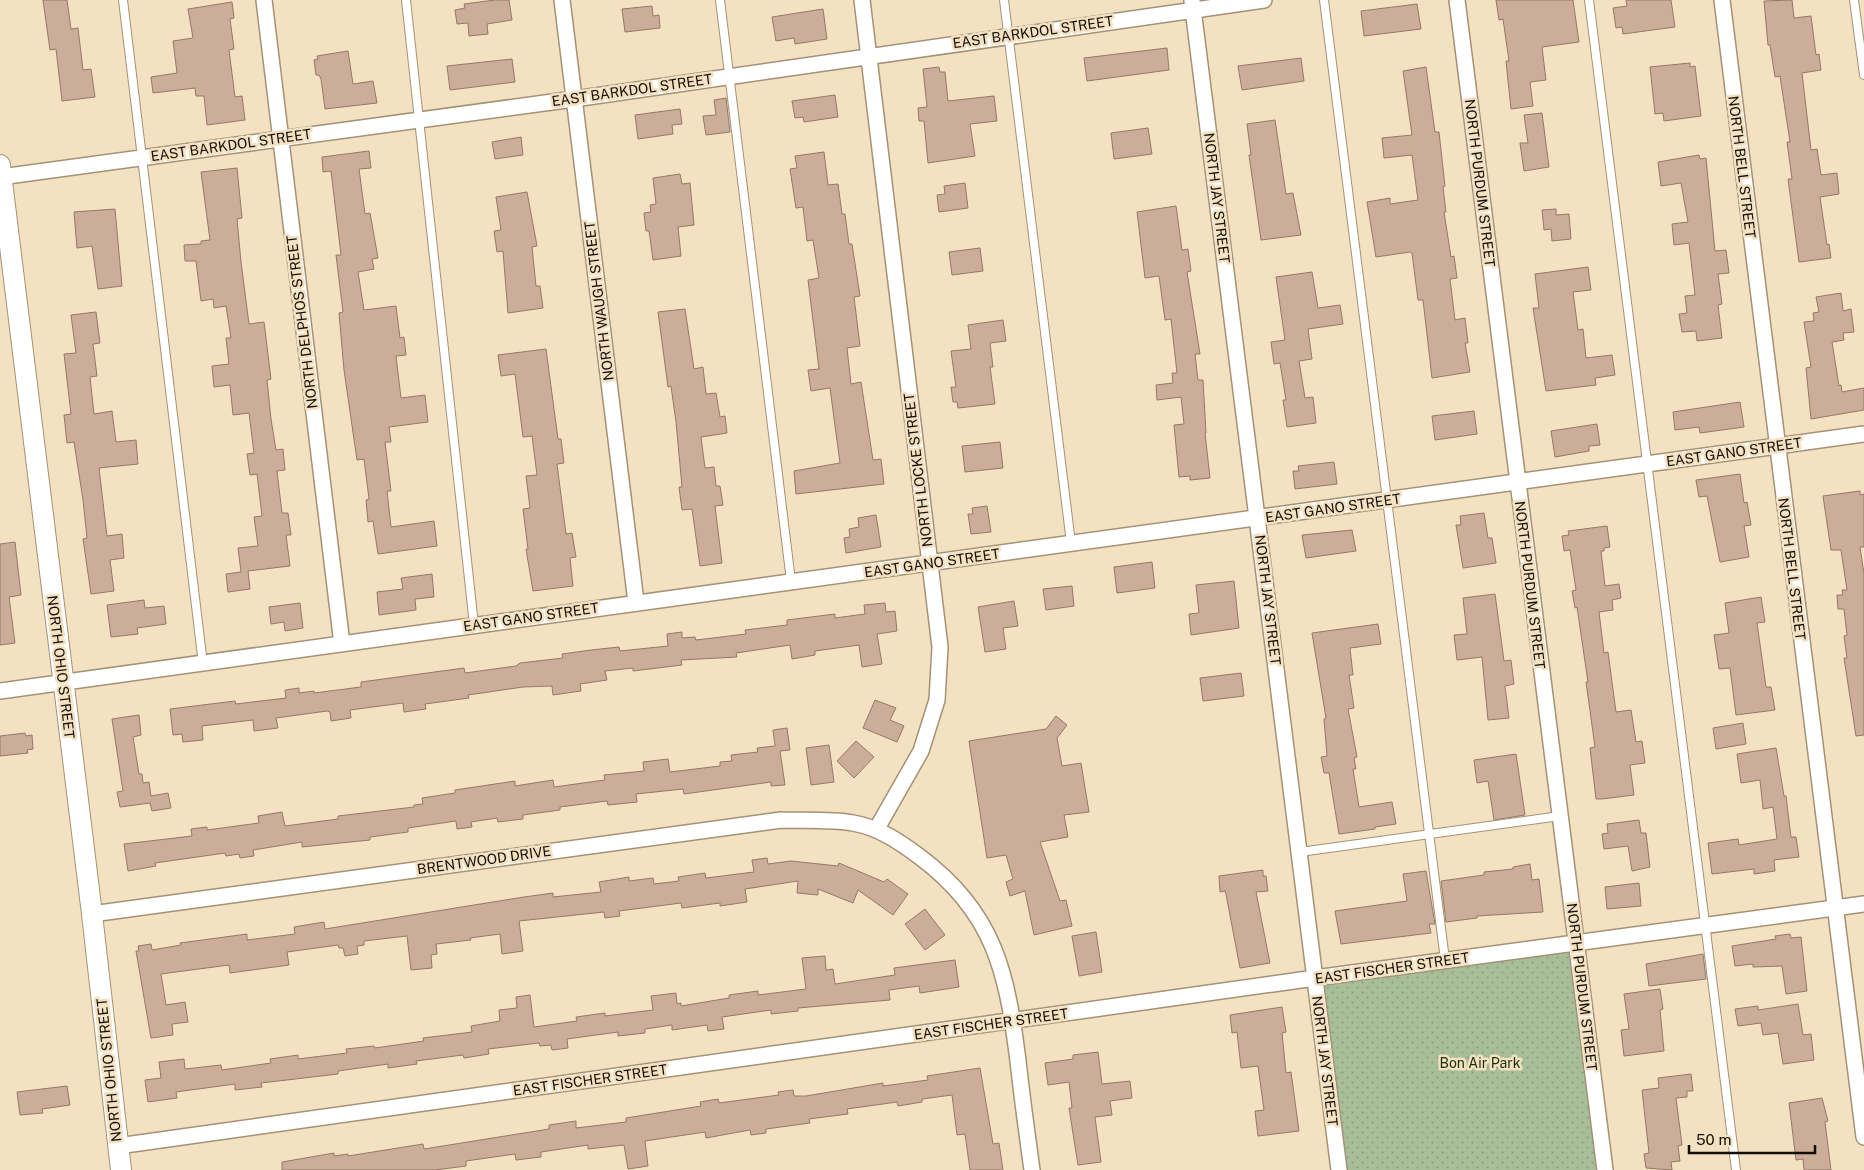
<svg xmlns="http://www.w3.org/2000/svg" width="1864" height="1170" viewBox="0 0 1864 1170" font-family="'Public Sans',sans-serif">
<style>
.green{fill:url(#green-dots)}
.building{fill:#ccad9a;stroke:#957867}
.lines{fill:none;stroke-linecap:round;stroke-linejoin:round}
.service-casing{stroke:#a39275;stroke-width:10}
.minor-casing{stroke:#a39275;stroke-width:18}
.tertiary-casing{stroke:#a39275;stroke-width:22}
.service{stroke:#fff;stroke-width:8}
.minor{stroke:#fff;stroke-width:15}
.tertiary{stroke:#fff;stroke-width:20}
.labels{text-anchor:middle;stroke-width:5;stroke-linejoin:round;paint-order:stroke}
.street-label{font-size:14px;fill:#140e05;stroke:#f3e1c2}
.park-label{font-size:14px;fill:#1a3107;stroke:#f3e1c2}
</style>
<defs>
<pattern id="green-dots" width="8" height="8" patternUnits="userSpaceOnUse" patternTransform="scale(1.25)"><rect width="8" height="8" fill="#a7be99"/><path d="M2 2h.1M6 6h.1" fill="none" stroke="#8fa282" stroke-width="1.8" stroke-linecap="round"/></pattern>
</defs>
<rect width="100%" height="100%" fill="#f3e1c2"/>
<path class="green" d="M1577,943l28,227h-266l-24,-192z"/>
<path class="building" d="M43,0h24l4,29 7,-1 5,42 8,-1 4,28 -33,4 -6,-52 -6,1z
M495,0h14l3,20 -25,4 1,10 -19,2 -1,-13 -11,1 -2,-14 10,-2 -1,-4z
M1496,0h77l6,42 -37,5 4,33 -16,2 3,24 -22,3 -5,-48h3l-6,-42 -4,1z
M1626,0h45l4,27 -52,7 -1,-7 -6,1 -3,-20 14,-2z
M1792,0l2,18 17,-2 5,39 3,-1 2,16 -19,3 9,77 6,-1 4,26 16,-2 2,21 -19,3 7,48 2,-1 2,14 -32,4 -11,-83h4l-5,-37h3l-10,-66 -5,1 -5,-32h-2l-4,-44z
M232,2l2,16 -4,1 4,30 -5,1 6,47 7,-1 3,24 -38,5 -3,-29h-8l-1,-8 -42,5 -2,-16 26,-4 -4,-32 20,-3 -5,-29z
M1417,4l4,25 -57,7 -3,-25z
M652,6l1,10 6,-1 1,13 -35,4 -3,-23z
M823,9l4,30 -32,5 -1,-6 -18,3 -4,-24z
M1167,48l2,22 -82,11 -3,-23z
M348,51l5,33 20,-3 4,22 -52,6 -4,-30 -2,-4h-3l-2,-15 4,-1 -1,-3z
M1301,58l3,23 -62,9 -4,-24z
M512,59l3,23 -65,8 -3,-24z
M1690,63v4l5,-1 6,50 -37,5 -1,-8 -8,1 -5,-47z
M939,67l1,5h5l3,29 46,-5 3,25 -27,3 5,32 -47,7 -4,-42h-5l-1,-13 9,-1 -4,-38z
M1426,67l9,65h4l6,54 -2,1 3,25h-2l7,45 3,-1 3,22 -7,1 5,41 10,-2 3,25h-3l5,29 -38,6 -9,-78h-5l-6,-47 -2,-1 -34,5 -9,-55 23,-4v6l28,-4 -6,-45 -28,3 -2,-20 30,-3 -9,-64z
M835,95l3,22 -34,5 -1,-5 -8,1 -3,-17z
M726,98l4,34 -24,3 -3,-19 13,-1 -2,-15z
M680,109l2,15 -10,1 1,9 -35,5 -3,-24z
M1542,113l7,54 -25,4 -4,-28h8l-4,-28z
M1275,120l11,74 7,-1 8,42 -40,5 -12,-85h2l-4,-31z
M1148,128l4,26 -38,5 -3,-26z
M521,137l2,18 -28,4 -3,-17z
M369,151l2,17 -12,1 6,45 5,-1 8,45 -6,1 2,10 -16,3 6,38 32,-4 4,32 4,-1 2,18 -10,1 5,42 24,-3 3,27 -39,5 2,15h-6l6,49h-4l4,36 43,-6 3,25 -59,8 -5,-33 -5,1 -2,-22 3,-1 -5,-40 -7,1 -13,-90 -5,-57 4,-1 -7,-57h5l-10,-84 -8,1 -1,-15z
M824,152l4,33 10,-1 4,30h3l4,30h3l8,52 -6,1 6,49 -13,2 4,36 10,-2 12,78 8,-1 3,25 -88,10 -2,-23 46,-8 -10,-75 -19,3 -3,-21 11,-1 -11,-89 11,-2 -6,-38 -6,1 -4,-34 -7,1 -6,-39 7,-1 -2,-12z
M1699,155l1,4 6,-1 9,93 11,-1 3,23 -11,1 4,30 -4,1 4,33 -25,3 -1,-10 -14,1 -3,-18 8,-1 -2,-17 10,-1 -6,-52 -15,2 -2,-21 16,-2 -7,-39 -20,3 -3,-24z
M237,168l5,50 -5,1 4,43 8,62 15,-2 7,57 -4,1 4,39 5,31 7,-1 2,21 -8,1 5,42h6l3,22h-5l4,31 -42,5 2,18 -22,3 -2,-18 15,-2 -3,-24 20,-2 -4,-29 8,-1 -5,-42 -7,1 -3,-21 7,-1 -5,-40 -16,2 -3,-30 -16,2 -2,-21 17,-2 -3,-26h5l-5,-32 -12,2 -1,-9 -12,2 -5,-40h-11l-1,-16 17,-1v-3l9,-1 -9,-68z
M680,174l2,10 8,-1 4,42 -16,2 3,29 -28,4 -4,-29h-3l-2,-18 7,-1 -1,-7 6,-1 -3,-26z
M965,183l3,25 -29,4 -2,-17 8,-1 -1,-8z
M527,192l10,54 -5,1 4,39h4l3,22 -35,5 -5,-62 -6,1 -3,-21 7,-1 -5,-33z
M1176,206l6,44 6,-1 3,22 -4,1 13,82h-5l3,26h5l3,53h-1l5,45 -20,2v-4l-11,1 -5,-52 10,-1 -3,-27 -24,3 -1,-15 17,-2 -1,-10h5l-6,-54 -6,1 -6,-44 -14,2 -8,-66z
M115,209l7,77 -24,3 -6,-43 -15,2 -3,-36z
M1556,209v6l13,-1 2,25 -19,2 -1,-12 -7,1 -2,-20z
M980,248l3,23 -31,4 -3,-23z
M1588,267l3,23 -18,2 5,38 5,-1 3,29 26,-3 3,20 -20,3 1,7 -50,6 -13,-83h6l-4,-34z
M1312,272l6,36 22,-3 3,19 -35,5 4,30 -13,2 6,37 8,-1 3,26 -29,4 -4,-27h3l-6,-37 -6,1 -3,-22 14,-2 -9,-63z
M1841,293l2,18 8,-2 3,23 -11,1 1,7 -12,2 7,44 2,-1 1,7 22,-4v22l-53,9 -5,-51 5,-1 -7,-45 10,-1 -1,-8 6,-1 -3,-15z
M685,309l9,60 9,-2 3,27 10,-1 4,24 5,-1 2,17 -26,4 4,31 9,-1 2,19h4l3,19 -8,1 7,57 -22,3 -8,-57 -10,1 -3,-23h3l-6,-65 -5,-36 -3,1 -10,-75z
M96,312l4,31 -7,1 4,32 -7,1 4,37 18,-3 4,31 20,-2 2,24 -39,4 8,68 15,-2 2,24 -14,2 4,31 -23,3 -8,-55 4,-1 -4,-38 -9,-58 -7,1 -3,-28 7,-1 -7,-60 12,-1 -5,-38z
M1003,320l3,21 -16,2 3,24h-3l5,37 -37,4 -1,-6h-4l-2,-15h5l-5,-36 20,-2 -3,-24z
M546,349l12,90h3l3,24 -7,1 9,70 6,-1 4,24 -6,1 3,28 -40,5 -7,-42h2l-5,-40 7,-1 -4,-32 11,-1 -5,-39 -9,1 -8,-63 -14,2 -3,-21z
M1740,402l4,25 -44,6 -1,-6 -24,3 -2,-18z
M1474,411l3,23 -42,6 -3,-24z
M1597,424l3,21 -11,1v5l-34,6 -4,-26z
M1000,442l3,26 -38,4 -3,-26z
M1334,462l3,22 -42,5 -2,-18h6l-1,-5z
M1740,474l4,29 3,-1 4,23 -7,1 5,31 -29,5 -13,-66 -8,1 -3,-17z
M1860,491v4l4,-1v53h-4l4,27v161l-8,1 -12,-78h3l-3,-22 3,-1 -3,-26h-6l-1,-14h6l-1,-5h5l-6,-40h-10l-8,-54z
M987,506l4,26 -20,2 -3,-20h5l-1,-6z
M1484,513l4,25h4l4,25 -33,5 -7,-43h5l-1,-9z
M876,515l5,32 -35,6 -2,-15 6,-1 -1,-8 10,-2 -1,-9z
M1607,526l3,21 -6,1v3h-3l4,35 14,-2 2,14 -9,2 1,10 -14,2 5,41 4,-1 8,60 15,-2 5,32 6,-1 3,22 -15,2 4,30 -32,4h-6l-6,-51 5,-1 -9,-65h2l-11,-75 -2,1 -3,-17 4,-1 -6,-40 -6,1 -2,-15 7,-1 -1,-4z
M1352,530l4,21 -50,7 -4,-23z
M15,542l6,53 -12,2 6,46 -15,2v-101z
M1152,562l3,26 -38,5 -3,-26z
M432,574l2,23 -19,2 1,11 -37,5 -2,-23 26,-3 -2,-11z
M1234,581l5,47 -48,7 -2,-21 10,-1 -3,-28z
M1072,586l2,20 -28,4 -3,-21z
M1495,594l9,67 7,-1 3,24 -9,2 4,32 -21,2 -6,-63 -25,3 -3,-25 13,-1 -4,-36z
M1761,597l4,25 -8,1 9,64h5l4,23 -39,5 -6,-47 -11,1 -5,-34 15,-2 -4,-30z
M144,600l1,8 19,-2 2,18 -29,4 1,6 -27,3 -4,-32z
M1014,601l4,25 -15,2 3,21 -21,3 -7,-45z
M300,603l3,25 -18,3 -1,-9 -13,2 -2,-17z
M885,603l1,9 9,-1 2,20 -20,3 5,30 -20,3 -3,-22 -44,6v4l-23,4 -2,-14 -54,8 1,4 -56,3 1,5 -49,6v-3l-28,3 2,9 -27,4 1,7 -28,4 -1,-9 -29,1 -55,8 1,3 -44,6 1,5 -22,3 -1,-9 -53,7 1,8 -20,3 -1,-9 -3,-1 -51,7 2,10 -24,3 -1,-11 -51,6 1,14 -20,2 -1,-8 -9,1 -3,-26 65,-8 1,3 50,-6 -1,-8 14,-2v5l15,-2v2l47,-6v-5l103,-14 1,5 51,-7 4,-3 43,-5 -1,-4 29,-4 28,-3 1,4 48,-5 -1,-12 15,-2v6l13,-1 1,3 50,-6 -1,-4 42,-5v-5l48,-6v4l30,-4 -1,-9z
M1378,624l3,20 -31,4 3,27h-4l5,33 -6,1 9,48 -3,1 2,11h-3l6,38 33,-5 4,22 -21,3v2l-36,5 -10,-61h-5l-3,-16 6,-1 -3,-37 2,-1 -14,-85z
M1241,673l3,23 -41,5 -3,-23z
M875,700l21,8 -6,12 14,6 -7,16 -34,-14z
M139,715l2,20 -8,2 6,37h3l1,9 6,-1 2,14 17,-3 3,15 -19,3 -2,-8 -30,4 -3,-15 6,-1 -11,-72z
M1056,716l11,9 -10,13 5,28 19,-3 8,49 -25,3 4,22 -28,5 20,59 6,-1 6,26 -38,9 -9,-44 -15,5 -4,-14 7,-3 -7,-24 -19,3 -18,-117 77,-12z
M1743,723l3,21 -30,5 -3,-21z
M787,728l3,22 -10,1 5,34 -14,1v-4l-87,12 -1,-5 -47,5 1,8 -29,3 -1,-4 -47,6v3l-37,5v4l-25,3 -1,-4 -26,4 1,5 -15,2 -1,-8 -48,7v4l-38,5v3l-68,7v-5l-49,8 1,6 -14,2 -1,-4 -13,2 -1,-3 -70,10 1,3 -28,5 -4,-27 68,-8 -1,-7 16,-2v3l52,-7 -1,-7 24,-4 3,14 53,-7v-3l76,-9v-2l9,-1 -1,-6 33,-5v-3l60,-9v5l38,-6 1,7 51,-7 -1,-5 40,-4 -1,-9 25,-3 2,13 50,-6v-4l12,-1 -1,-6 27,-3 -1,-4 18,-2 -2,-16z
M25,733l1,3 6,-1 1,14 -6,1 1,3 -28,3v-20z
M856,741l18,16 -20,21 -17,-17z
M829,745l5,37 -23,3 -5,-37z
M1776,748l8,48h2l5,41h5l3,20 -25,3 1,11 -21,3v-5l-42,5 -4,-31 30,-4 1,6 38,-6 -4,-32 -10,2 -3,-29 -19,3 -4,-29z
M1516,754l9,61 -31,5 -6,-39 -11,2 -3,-23z
M1639,820l2,13h5l4,34 -18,4 -4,-25 -24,3 -2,-15 6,-1 -1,-9z
M767,858l1,6 23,-3 47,5 1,-3 45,19 3,-3 21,15 -15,21 -35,-25 -5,13 -35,-14v6l-21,-2 1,-12 -53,8 2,13 -27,4v-3l-38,5 -1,-5 -62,8 1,5 -15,2 -1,-6 -85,9 4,30 -21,3 -2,-20 -30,4 1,2 -35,4 1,10 -6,1 1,13 -21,2 -4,-34 -43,5v4l-7,1 1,8 -13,2 -2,-8h-4l-1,-3 -51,7 2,13 -59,8 -1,-8 -68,9 5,31 19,-3 3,20 -16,2 1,11 -22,3 -15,-87h3l-1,-5 13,-2 1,6 29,-5 -1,-2 67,-9v6l48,-6 -1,-7 30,-5 1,7 199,-32 29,-4v4l48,-5 -2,-10 30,-5v4l24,-3 1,6 25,-3 -1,-4 27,-4 1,5 48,-6 -2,-12z
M1530,864l2,16 7,-1 4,33 -66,4v2l-31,4 -5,-41 43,-6v-3l29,-3v-2z
M1263,870v6h3l2,15 -12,1 14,71 -30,5 -14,-74 -1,-3 -5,1 -1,-16z
M1426,871l9,53h-6l2,9 -90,11 -6,-33 72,-10 -4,-27z
M1639,883l2,23 -34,3 -2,-22z
M925,909l20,26 -20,15 -20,-26z
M1096,932l6,40 -23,4 -7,-40z
M1790,934l1,4 10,-1 6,54 -21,3 -4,-28 -29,1v-3l-18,2 -3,-20 44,-7 -1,-3z
M1703,954l3,25 -57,7 -3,-22z
M825,956l1,14 7,-1 2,15 60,-9 -1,-7 61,-8 4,27 -39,6 -1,-7 -30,4 1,10 -92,8v3l-27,3v-4l-49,7 2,12 -16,2 -1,-6 -35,5v-5l-27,4v4l-27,3v-4l-51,7 1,9 -16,2 -1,-5 -11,1 -1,-3 -51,6 1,5 -25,4 -1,-3 -47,6 1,3 -29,4v-4l-50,7v3l-77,9 1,4 -27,3v-6l-59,8 1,6 -29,4 -3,-22 16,-2 -2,-16 25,-3 1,10 36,-4 1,5 49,-7 -1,-4 28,-4v4l49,-6 -1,-4 28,-3 1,2 49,-7 -1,-3 49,-6 -1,-6 29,-5 -1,-11 18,-2 -1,-11 14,-2 4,32 43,-6 -1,-4 29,-4v3l48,-6 -2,-14 25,-3 1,11 4,-1v3l48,-8v-3l29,-4v4l48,-6 -4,-31z
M1660,989l3,20 -3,1 4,41 -40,5 -3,-26 8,-1 -5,-35z
M1798,1004l5,31 8,-1 3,26 -31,4 -5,-31 -15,2 -2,-12 -23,3 -3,-17 23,-3v4z
M1282,1007l4,25 -4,1 4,40 5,-1 8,59 -41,5 -3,-25 9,-1 -6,-44 -17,2 -4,-36 -5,1 -2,-18z
M1098,1052l4,32 28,-3 2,17 -22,3 2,14 -17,2 6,45 -23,3 -9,-57h3l-3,-26 -21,3 -3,-22 28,-4v-4z
M980,1068l13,76 6,-1 4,27h-33l-5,-36 -8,1 -5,-40 -30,4v3l-24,4 -1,-4 -50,7 1,5 -39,5 1,4 -44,6v4l-15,2 -1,-5 -44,8 -1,-6 -60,9 3,25 -20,3 -4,-24 -36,4v-4l-47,7v5l-25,3 -1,-6 -49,7v5l-31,4h-153v-8l52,-9v3l14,-2v2l75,-12 1,5 125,-20v-4l27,-4v7l50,-6v-4l75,-12 -1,-4 18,-3 1,4 60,-8 -1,-3 15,-2 1,6h12l77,-13v3l45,-6 -1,-4z
M1691,1074l2,17h-6v6l-11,1 6,47 -4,1 2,15 -9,1 1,8 -26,-2 -2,-14 5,-1 -7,-63 17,-2 -1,-10z
M67,1086l3,19 -28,4 1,4 -23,2 -3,-23z
M1822,1098l6,23 -3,1 6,48h-27l-1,-11 -7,1 -7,-57z"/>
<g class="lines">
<defs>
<path id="service" d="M123,0l80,664
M406,0l68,625
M720,0l71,581
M1004,0l67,543
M1324,0l121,960
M1589,0l147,1170
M1854,0l10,75
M1300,852l260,-36"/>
<path id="minor" d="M264,0l78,644
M562,0l74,602
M862,0l78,647 -3,53 -16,51 -45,79
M1457,0l148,1170
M1722,0l142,1137
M1192,1l147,1169
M0,177l574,-78 690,-99
M0,691l1864,-257
M92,914l689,-94c23,1 49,-1 72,3 25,4 47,19 67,34 75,56 87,116 98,204 4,36 9,73 14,109
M118,1146l1197,-168 549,-74"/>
<path id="tertiary" d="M0,165l92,749 29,256"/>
</defs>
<use href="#service" class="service-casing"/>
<use href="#minor" class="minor-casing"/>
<use href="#tertiary" class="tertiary-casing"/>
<use href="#service" class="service"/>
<use href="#minor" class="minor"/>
<use href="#tertiary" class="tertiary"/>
</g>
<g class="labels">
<g class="street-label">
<text transform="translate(1033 32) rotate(-8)" y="5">EAST BARKDOL STREET</text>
<text transform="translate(632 90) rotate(-8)" y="5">EAST BARKDOL STREET</text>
<text transform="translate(231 145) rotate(-8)" y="5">EAST BARKDOL STREET</text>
<text transform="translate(1742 167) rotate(83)" y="5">NORTH BELL STREET</text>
<text transform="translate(1480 183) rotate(83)" y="5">NORTH PURDUM STREET</text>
<text transform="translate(1217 198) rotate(83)" y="5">NORTH JAY STREET</text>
<text transform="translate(599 301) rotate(-97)" y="5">NORTH WAUGH STREET</text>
<text transform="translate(302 322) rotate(-97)" y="5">NORTH DELPHOS STREET</text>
<text transform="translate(1734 452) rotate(-8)" y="5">EAST GANO STREET</text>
<text transform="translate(918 470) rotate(-97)" y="5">NORTH LOCKE STREET</text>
<text transform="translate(1333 508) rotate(-8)" y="5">EAST GANO STREET</text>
<text transform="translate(932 563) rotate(-8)" y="5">EAST GANO STREET</text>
<text transform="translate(1792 569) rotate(83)" y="5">NORTH BELL STREET</text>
<text transform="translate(1530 585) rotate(83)" y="5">NORTH PURDUM STREET</text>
<text transform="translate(1268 600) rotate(83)" y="5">NORTH JAY STREET</text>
<text transform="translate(531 617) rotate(-8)" y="5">EAST GANO STREET</text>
<text transform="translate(61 667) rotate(83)" y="5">NORTH OHIO STREET</text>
<text transform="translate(484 860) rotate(-8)" y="5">BRENTWOOD DRIVE</text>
<text transform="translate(1392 968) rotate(-8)" y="5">EAST FISCHER STREET</text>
<text transform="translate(1582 987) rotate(83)" y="5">NORTH PURDUM STREET</text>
<text transform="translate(991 1024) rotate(-8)" y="5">EAST FISCHER STREET</text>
<text transform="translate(1325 1061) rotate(83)" y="5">NORTH JAY STREET</text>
<text transform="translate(109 1070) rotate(-96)" y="5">NORTH OHIO STREET</text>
<text transform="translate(590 1080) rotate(-8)" y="5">EAST FISCHER STREET</text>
</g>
<g class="park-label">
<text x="1480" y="1068">Bon Air Park</text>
</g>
</g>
<path d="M1689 1145v8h126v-8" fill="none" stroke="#140e05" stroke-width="2.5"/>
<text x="1696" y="1145" font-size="15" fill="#140e05" stroke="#f3e1c2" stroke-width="4" paint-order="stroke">50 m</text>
</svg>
